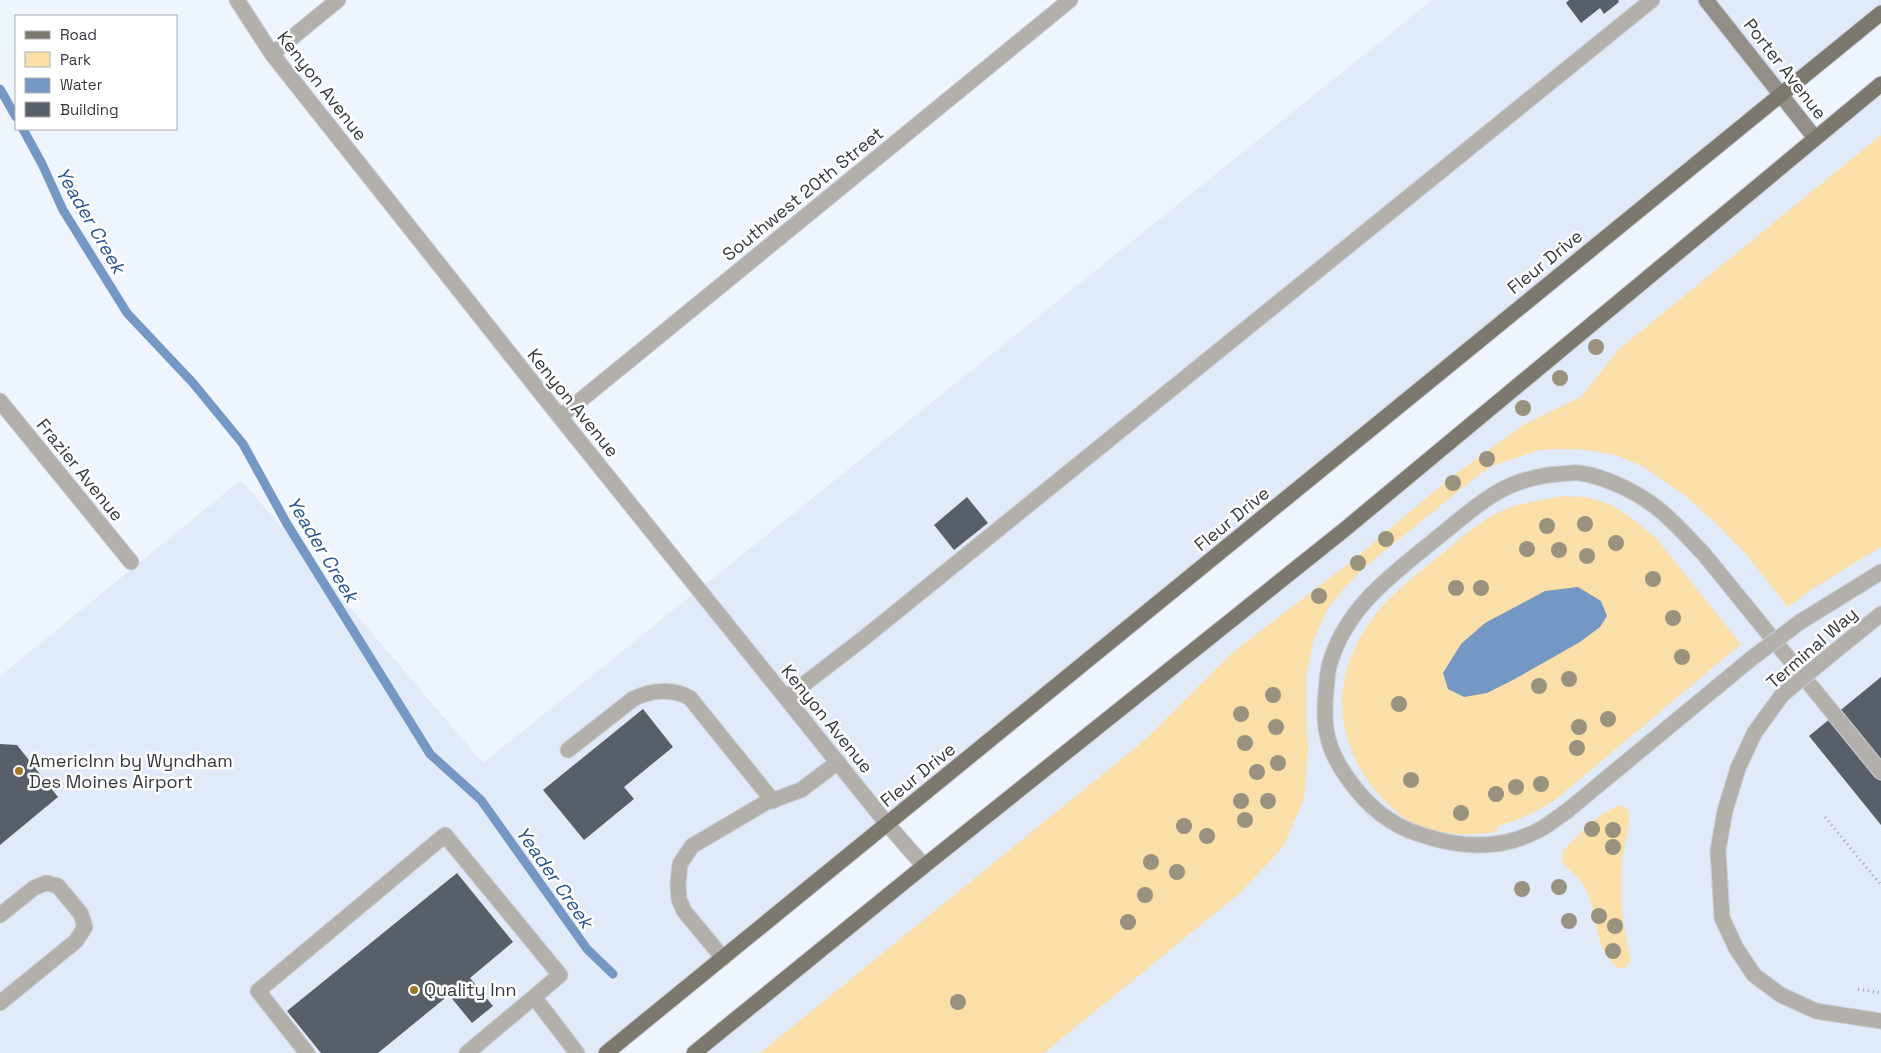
<svg xmlns="http://www.w3.org/2000/svg" width="1881" height="1053" viewBox="0 0 1881 1053" font-family="'Space Grotesk',sans-serif">
<style>
.built{fill:#e0eaf9}
.green{fill:#fadfa9}
.water{fill:#7597c4}
.lines{fill:none;stroke-linecap:round;stroke-linejoin:round}
.stream{stroke:#7597c4;stroke-width:9}
.building{fill:#585f69}
.lane-casing{stroke:#c9cfd7;stroke-width:17}
.street-casing{stroke:#c9cfd7;stroke-width:17}
.secondary-casing{stroke:#c9cfd7;stroke-width:17}
.primary-casing{stroke:#c9cfd7;stroke-width:17}
.path{stroke:#9ba1a8;stroke-width:3;stroke-dasharray:1 4;stroke-linecap:butt}
.lane{stroke:#b3b0ab;stroke-width:15}
.street{stroke:#b3b0ab;stroke-width:15}
.secondary{stroke:#938f88;stroke-width:15}
.primary{stroke:#7d786e;stroke-width:15}
.lane-bridge-casing{stroke:#c9cfd7;stroke-width:17;stroke-linecap:butt}
.lane-bridge{stroke:#b3b0ab;stroke-width:15}
.tree{fill:#99927e}
.poi-dot{fill:#9b7722;stroke:#fff;stroke-width:2}
.labels{text-anchor:middle;stroke-width:5;stroke-linejoin:round;paint-order:stroke}
.street-label{font-size:18px;fill:#35393d;stroke:#fff}
.poi-label{font-size:18px;fill:#35393d;stroke:#fff;text-anchor:start}
.water-label{font-size:19px;font-style:italic;fill:#295690;stroke:#fff}
</style>
<rect width="100%" height="100%" fill="#eef5fe"/>
<path class="built" d="M1432,0h449v13l-1275,1040h-606v-377l241,-196 242,283z
M1881,84v969h-1187z"/>
<path class="green" d="M1881,135v412l-69,42 -24,18 -42,-53 -29,-30 -34,-30 -39,-27 -28,-12 -28,-5 -25,-1 -24,1 -47,16 -20,14 -107,87 -19,19 -18,22 -14,31 -8,37v39l2,34 -4,50 -21,48 -43,46 -196,160h-284l386,-314 86,-86 121,-93 97,-82 73,-53 58,-28 37,-47z
M1562,496l24,1 25,8 22,14 24,20 84,105 -186,156c-18,12 -36,20 -57,26l-2,6c-25,5 -59,2 -82,-8 -10,-5 -20,-14 -27,-21 -34,-33 -52,-79 -42,-127 1,-6 4,-12 6,-18 19,-50 54,-74 93,-106 20,-16 38,-34 62,-43 18,-7 38,-9 56,-13z
M1621,805l7,5c4,14 -5,38 -6,53 -3,35 1,63 9,97l-5,7 -6,2c-30,-21 -19,-56 -36,-83 -5,-9 -15,-15 -21,-23v-12c16,-17 36,-39 58,-46z"/>
<path class="water" d="M1578,587l23,14 6,15 -7,11 -20,15 -67,38 -26,13 -23,4 -16,-8 -5,-16 18,-29 24,-21 60,-32z"/>
<g class="lines">
<path class="stream" d="M0,89l16,28
M23,129l19,35 21,46 64,103 66,70 50,61 44,80 143,230 51,46 106,149 26,25"/>
</g>
<path class="building" d="M1569,0h49l1,2 -15,12 -4,-6 -19,15 -15,-20z
M967,497l21,26 -34,27 -20,-25z
M1881,677v148l-72,-89z
M643,709l30,38 -49,40 10,12 -50,41 -41,-50z
M0,744l17,1 41,52 -58,48z
M457,873l56,69 -43,36 23,28 -21,17 -23,-28 -71,58h-57l-34,-42z"/>
<g class="lines">
<defs>
<path id="lane" d="M1800,622l81,-50
M1828,657l53,-43
M1752,658l-185,153c-9,6 -18,14 -28,19 -39,21 -80,18 -120,4 -29,-9 -53,-30 -70,-54 -21,-28 -27,-52 -23,-88 1,-9 1,-20 4,-29 17,-57 63,-89 107,-125 41,-33 66,-60 122,-64 6,0 14,-2 21,-1 26,4 57,19 77,35 17,13 31,30 46,45l178,219
M1782,695l-27,37 -17,36 -13,43 -7,39 4,68 14,30 18,27 27,20 35,16 65,10
M786,698l78,-60 788,-638
M568,750l65,-51c17,-9 40,-11 57,-1l83,103
M0,915l34,-27 12,-5 12,3 23,28 4,13 -9,14 -76,62
M723,958l-39,-47 -5,-12 -1,-15 2,-20 12,-18 73,-43 36,-13 37,-28
M307,1053l-49,-62 187,-156 115,140 -26,22
M467,1053l67,-56 43,56"/>
<path id="street" d="M237,0l35,54 288,363 328,408 36,41
M272,54l66,-54
M0,401l131,161
M560,417l510,-417"/>
<path id="secondary" d="M1706,0l109,138"/>
<path id="primary" d="M606,1053l1275,-1040
M694,1053l230,-187 420,-336 537,-446"/>
</defs>
<use href="#lane" class="lane-casing"/>
<use href="#street" class="street-casing"/>
<use href="#secondary" class="secondary-casing"/>
<use href="#primary" class="primary-casing"/>
<path class="path" d="M1825,817l56,68
M1858,989l23,4"/>
<use href="#lane" class="lane"/>
<use href="#street" class="street"/>
<use href="#secondary" class="secondary"/>
<use href="#primary" class="primary"/>
<defs>
<path id="lane-bridge" d="M1752,658l48,-36
M1782,695l46,-38"/>
</defs>
<use href="#lane-bridge" class="lane-bridge-casing"/>
<use href="#lane-bridge" class="lane-bridge"/>
</g>
<g class="tree">
<circle cx="1596" cy="347" r="8"/>
<circle cx="1560" cy="378" r="8"/>
<circle cx="1523" cy="408" r="8"/>
<circle cx="1487" cy="459" r="8"/>
<circle cx="1453" cy="483" r="8"/>
<circle cx="1585" cy="524" r="8"/>
<circle cx="1547" cy="526" r="8"/>
<circle cx="1386" cy="539" r="8"/>
<circle cx="1616" cy="543" r="8"/>
<circle cx="1527" cy="549" r="8"/>
<circle cx="1559" cy="550" r="8"/>
<circle cx="1587" cy="556" r="8"/>
<circle cx="1358" cy="563" r="8"/>
<circle cx="1653" cy="579" r="8"/>
<circle cx="1456" cy="588" r="8"/>
<circle cx="1481" cy="588" r="8"/>
<circle cx="1319" cy="596" r="8"/>
<circle cx="1673" cy="618" r="8"/>
<circle cx="1682" cy="657" r="8"/>
<circle cx="1569" cy="679" r="8"/>
<circle cx="1539" cy="686" r="8"/>
<circle cx="1273" cy="695" r="8"/>
<circle cx="1399" cy="704" r="8"/>
<circle cx="1241" cy="714" r="8"/>
<circle cx="1608" cy="719" r="8"/>
<circle cx="1276" cy="727" r="8"/>
<circle cx="1579" cy="727" r="8"/>
<circle cx="1245" cy="743" r="8"/>
<circle cx="1577" cy="748" r="8"/>
<circle cx="1278" cy="763" r="8"/>
<circle cx="1257" cy="772" r="8"/>
<circle cx="1411" cy="780" r="8"/>
<circle cx="1541" cy="784" r="8"/>
<circle cx="1516" cy="787" r="8"/>
<circle cx="1496" cy="794" r="8"/>
<circle cx="1241" cy="801" r="8"/>
<circle cx="1268" cy="801" r="8"/>
<circle cx="1461" cy="813" r="8"/>
<circle cx="1245" cy="820" r="8"/>
<circle cx="1184" cy="826" r="8"/>
<circle cx="1592" cy="829" r="8"/>
<circle cx="1613" cy="830" r="8"/>
<circle cx="1207" cy="836" r="8"/>
<circle cx="1613" cy="847" r="8"/>
<circle cx="1151" cy="862" r="8"/>
<circle cx="1177" cy="872" r="8"/>
<circle cx="1559" cy="887" r="8"/>
<circle cx="1522" cy="889" r="8"/>
<circle cx="1145" cy="895" r="8"/>
<circle cx="1599" cy="916" r="8"/>
<circle cx="1569" cy="921" r="8"/>
<circle cx="1128" cy="922" r="8"/>
<circle cx="1615" cy="926" r="8"/>
<circle cx="1613" cy="951" r="8"/>
<circle cx="958" cy="1002" r="8"/>
</g>
<g class="poi-dot">
<circle cx="19" cy="771" r="5"/>
<circle cx="414" cy="990" r="5"/>
</g>
<g class="labels">
<g class="street-label">
<text transform="translate(1785 69) rotate(52)" y="6">Porter Avenue</text>
<text transform="translate(322 86) rotate(52)" y="6">Kenyon Avenue</text>
<text transform="translate(803 194) rotate(-39)" y="6">Southwest 20th Street</text>
<text transform="translate(1545 262) rotate(-39)" y="6">Fleur Drive</text>
<text transform="translate(573 403) rotate(51)" y="6">Kenyon Avenue</text>
<text transform="translate(80 470) rotate(51)" y="6">Frazier Avenue</text>
<text transform="translate(1232 519) rotate(-39)" y="6">Fleur Drive</text>
<text transform="translate(1812 648) rotate(-41)" y="6">Terminal Way</text>
<text transform="translate(827 719) rotate(51)" y="6">Kenyon Avenue</text>
<text transform="translate(918 775) rotate(-39)" y="6">Fleur Drive</text>
</g>
<g class="poi-label">
<text x="29" y="767">AmericInn by Wyndham<tspan x="29" dy="21">Des Moines Airport</tspan></text>
<text x="424" y="996">Quality Inn</text>
</g>
<g class="water-label">
<text transform="translate(91 220) rotate(60)" y="7">Yeader Creek</text>
<text transform="translate(323 549) rotate(59)" y="7">Yeader Creek</text>
<text transform="translate(555 877) rotate(55)" y="7">Yeader Creek</text>
</g>
</g>
<rect x="15" y="15" width="162" height="115" fill="#ffffff" stroke="#aeb0b1"/>
<rect x="25" y="31" width="25" height="8" fill="#7d786e" stroke="#aeb0b1"/>
<text x="60" y="40" font-size="15" fill="#35393d">Road</text>
<rect x="25" y="52" width="25" height="15" fill="#fadfa9" stroke="#aeb0b1"/>
<text x="60" y="65" font-size="15" fill="#35393d">Park</text>
<rect x="25" y="78" width="25" height="15" fill="#7597c4" stroke="#aeb0b1"/>
<text x="60" y="90" font-size="15" fill="#35393d">Water</text>
<rect x="25" y="102" width="25" height="15" fill="#585f69" stroke="#aeb0b1"/>
<text x="60" y="115" font-size="15" fill="#35393d">Building</text>
</svg>
